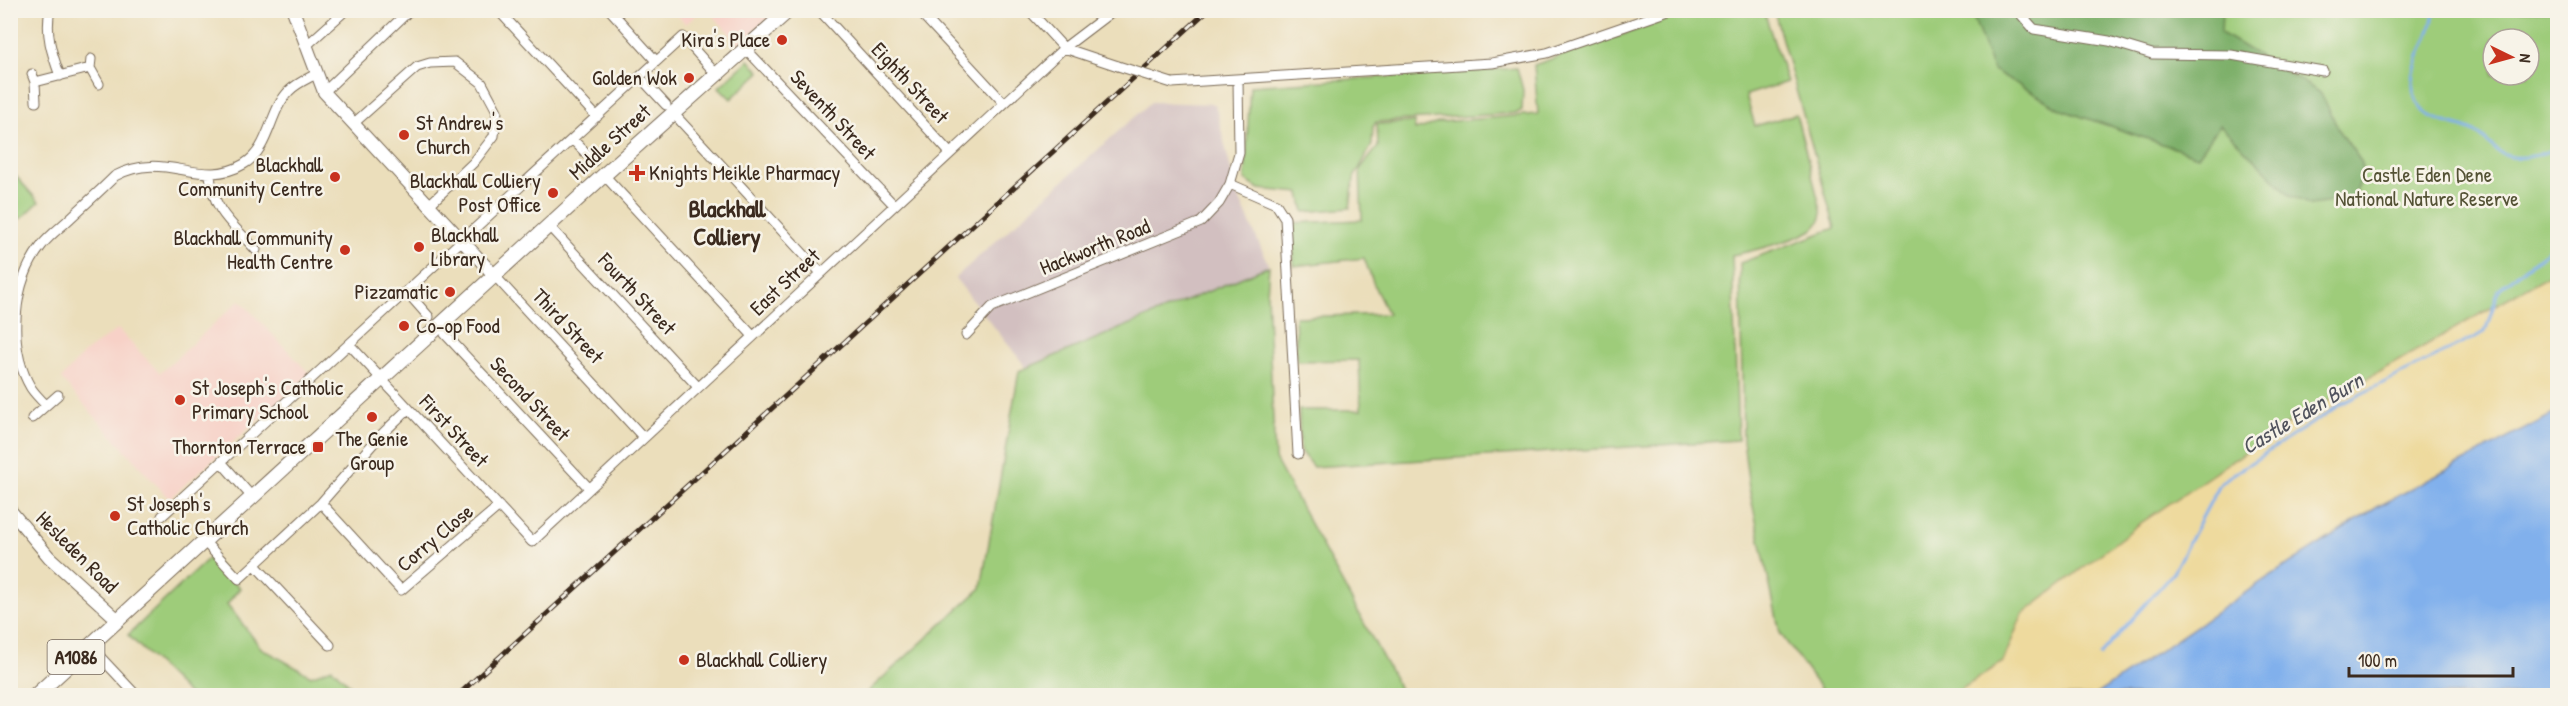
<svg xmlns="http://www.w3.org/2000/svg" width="2568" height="706" viewBox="0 0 2568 706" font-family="'Patrick Hand',sans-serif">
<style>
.built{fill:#f7d1c7}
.industrial{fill:#d2bfc0}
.green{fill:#9ecc7a;stroke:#6c7b4c;stroke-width:1.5;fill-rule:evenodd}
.forest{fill:#7eb06a;stroke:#5c6d44;stroke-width:1.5}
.sand{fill:#eeda9e;stroke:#94825e;stroke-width:1.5}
.water{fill:#81b0ec;stroke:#5e6d85;stroke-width:1.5}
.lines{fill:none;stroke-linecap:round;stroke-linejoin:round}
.stream{stroke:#81b0ec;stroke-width:3}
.street-casing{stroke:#796955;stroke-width:11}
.secondary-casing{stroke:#796955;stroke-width:14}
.primary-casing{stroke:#796955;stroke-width:16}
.street{stroke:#fff;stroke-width:9}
.secondary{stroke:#fff;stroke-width:12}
.primary{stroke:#fff;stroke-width:14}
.rail-casing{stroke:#3b2a1e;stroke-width:5}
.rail{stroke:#f7f3e8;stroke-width:3;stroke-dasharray:9;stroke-linecap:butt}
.street-bridge-casing{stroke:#796955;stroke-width:11;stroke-linecap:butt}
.street-bridge{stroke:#fff;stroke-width:9}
.poi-dot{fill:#c8321e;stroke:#f7f3e8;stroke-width:2}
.labels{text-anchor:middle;stroke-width:5;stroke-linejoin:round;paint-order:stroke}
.shield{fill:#f7f3e8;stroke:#73665b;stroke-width:1.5}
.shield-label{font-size:20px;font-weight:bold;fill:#3b2a1e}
.poi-label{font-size:21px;fill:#3b2a1e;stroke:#f7f3e8;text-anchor:end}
.street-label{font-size:21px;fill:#3b2a1e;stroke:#f7f3e8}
.park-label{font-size:21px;fill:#545235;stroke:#f7f3e8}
.water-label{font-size:22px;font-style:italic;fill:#50525c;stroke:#f7f3e8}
.quarter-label{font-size:24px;font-weight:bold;fill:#3b2a1e;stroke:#f7f3e8}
</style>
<rect width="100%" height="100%" fill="#f7f3e8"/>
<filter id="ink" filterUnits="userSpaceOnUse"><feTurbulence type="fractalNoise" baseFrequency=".0167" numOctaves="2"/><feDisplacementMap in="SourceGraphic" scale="12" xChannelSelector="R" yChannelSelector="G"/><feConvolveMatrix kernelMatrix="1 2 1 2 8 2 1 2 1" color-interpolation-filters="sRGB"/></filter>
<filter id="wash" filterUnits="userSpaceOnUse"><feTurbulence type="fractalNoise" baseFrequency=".008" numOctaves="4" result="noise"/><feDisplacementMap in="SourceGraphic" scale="24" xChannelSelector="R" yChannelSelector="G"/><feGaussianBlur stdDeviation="1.35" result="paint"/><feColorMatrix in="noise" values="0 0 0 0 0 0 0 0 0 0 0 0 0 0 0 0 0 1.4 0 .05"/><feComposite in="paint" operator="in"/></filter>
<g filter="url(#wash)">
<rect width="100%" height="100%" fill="#ebdebb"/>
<path class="built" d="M673,11h28l-15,13z
M709,11h-1h68l-37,33z
M240,300l70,74 -141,125 -108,-120 24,-27 33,-23 42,44z"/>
<path class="industrial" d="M1151,102l64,2 21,87 33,75 -243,101 -71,-89z"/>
<path class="green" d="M1694,10l70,1 23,71 -41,13 9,31 41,-12 26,100c-1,6 -5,12 -10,16 -14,9 -62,22 -80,25l6,185 -425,27 -13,-16 -1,-41h62l-2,-50 -62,1 -2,-44 93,-3 -12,-24 -12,-32 -70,8 -2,-43 70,-3 -2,-51 18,-22 -1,-23 37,-2 1,8 26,-8 97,-8 -4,-49z
M1774,11h783v401l-462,283h-270l-45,-62 -31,-145 -6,-48 -3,-177 95,-35zM2493,39h36v36h-36z
M749,60l11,12 -29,27 -12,-12z
M1517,68l6,22 -1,20 -5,3 -141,9 -3,5 -1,18 -18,33 -4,30 -46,4 -4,-19 -41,-4 -14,-9 5,-94z
M13,173l26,29 -18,17 -10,-11v-32z
M1269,266l-2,28 8,165 128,236h-539l117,-107 38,-217z
M210,557l30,31 -13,16 34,44 50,28 21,-8 28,27h-171l-61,-60z"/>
<path class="forest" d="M1971,11h251l-1,22 100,60 18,37 23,33 -1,17 -8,19 -43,6 -19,-9 -71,-71 -22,31 -136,-46 -69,-40z"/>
<path class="sand" d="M2557,270v226l-262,199 -344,1 52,-34 19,-47 116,-90 143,-97z"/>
<path class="water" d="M2557,412v283h-462l172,-117 112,-72z"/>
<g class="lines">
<path class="stream" d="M2434,10c-1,27 -23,49 -21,76 3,39 37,33 62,46 11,6 20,21 33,24 16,5 35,-2 50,-9
M2100,655l72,-81 49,-92 124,-80 140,-70 14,-43 59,-47"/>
</g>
</g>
<g filter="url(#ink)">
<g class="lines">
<defs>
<path id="street" d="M50,10c-5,24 2,44 10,66
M498,10l99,107
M610,10l46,51
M819,10l131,143
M918,10l86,93
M1029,10l35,38 54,18
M2017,10l17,19 75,12 43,13 79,1 92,16
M306,46l40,-36
M746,49l148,156
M91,59l-1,9 9,16
M32,74l3,8 1,20
M640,77l26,28
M1238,79l1,74 -9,31 46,20 9,14 13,236
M35,82l55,-14
M1172,83l320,-20 55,-10 125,-43
M324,92l86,-82
M673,113l148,160
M353,124l64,-57 13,-4 25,-1 27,21 15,28 -3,25 -20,26 -46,44
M573,140l21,21
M210,175c3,37 22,48 46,75
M604,175l149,161
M549,226l149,161
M494,275l150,163
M407,292l22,25
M445,334l144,154
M966,335l26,-28 209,-85 18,-19 11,-19
M350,345l182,197 532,-494 50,-38
M46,405c-5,-5 -11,-11 -15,-17 -24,-41 -19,-106 11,-143 6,-8 15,-15 23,-22 17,-16 34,-31 50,-47 51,-27 85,14 129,-12 26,-15 25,-53 45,-73 8,-8 18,-12 27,-17
M32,418l26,-23
M222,463l30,34
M321,503l80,87 98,-84
M162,516l521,-479 34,38
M203,540l36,39 82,-76 57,-65 30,-29
M255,565l75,80
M89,645l48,51"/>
<path id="secondary" d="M293,10l31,82 170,183
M10,510l39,47 68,62"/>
<path id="primary" d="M35,696l569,-521 185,-165"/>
</defs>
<use href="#street" class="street-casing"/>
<use href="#secondary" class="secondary-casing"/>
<use href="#primary" class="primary-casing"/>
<use href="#street" class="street"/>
<use href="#secondary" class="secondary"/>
<use href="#primary" class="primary"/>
<defs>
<path id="rail" d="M457,696l751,-686"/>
</defs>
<use href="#rail" class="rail-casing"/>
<use href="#rail" class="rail"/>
<defs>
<path id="street-bridge" d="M1118,66l54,17"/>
</defs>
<use href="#street-bridge" class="street-bridge-casing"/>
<use href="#street-bridge" class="street-bridge"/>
</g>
</g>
<g class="poi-dot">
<circle cx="782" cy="40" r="6"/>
<circle cx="689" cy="78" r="6"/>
<circle cx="404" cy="135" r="6"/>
<path d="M634 164h6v6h6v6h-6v6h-6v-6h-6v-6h6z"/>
<circle cx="335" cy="177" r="6"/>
<circle cx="553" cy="193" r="6"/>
<circle cx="419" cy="247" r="6"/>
<circle cx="345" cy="250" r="6"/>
<circle cx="450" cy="292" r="6"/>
<circle cx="404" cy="326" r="6"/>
<circle cx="180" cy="400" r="6"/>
<circle cx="372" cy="417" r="6"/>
<rect x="312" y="441" width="12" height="12" rx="3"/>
<circle cx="115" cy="516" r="6"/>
<circle cx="684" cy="660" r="6"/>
</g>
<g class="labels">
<rect class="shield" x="47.5" y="640" width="57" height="34" rx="4.5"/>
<g class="shield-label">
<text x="76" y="664">A1086</text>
</g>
<g class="poi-label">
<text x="770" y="47">Kira's Place</text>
<text x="677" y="85">Golden Wok</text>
<text x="416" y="130" text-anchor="start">St Andrew's<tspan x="416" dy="24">Church</tspan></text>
<text x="323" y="172">Blackhall<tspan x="323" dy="24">Community Centre</tspan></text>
<text x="649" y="180" text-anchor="start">Knights Meikle Pharmacy</text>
<text x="541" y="188">Blackhall Colliery<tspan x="541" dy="24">Post Office</tspan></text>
<text x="431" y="242" text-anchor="start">Blackhall<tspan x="431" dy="24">Library</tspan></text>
<text x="333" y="245">Blackhall Community<tspan x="333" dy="24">Health Centre</tspan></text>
<text x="438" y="299">Pizzamatic</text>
<text x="416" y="333" text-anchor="start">Co-op Food</text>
<text x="192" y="395" text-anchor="start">St Joseph's Catholic<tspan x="192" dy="24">Primary School</tspan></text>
<text x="372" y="446" text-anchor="middle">The Genie<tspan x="372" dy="24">Group</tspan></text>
<text x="306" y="454">Thornton Terrace</text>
<text x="127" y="511" text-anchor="start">St Joseph's<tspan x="127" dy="24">Catholic Church</tspan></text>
<text x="696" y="667" text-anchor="start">Blackhall Colliery</text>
</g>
<g class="street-label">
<text transform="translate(910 83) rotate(47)" y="7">Eighth Street</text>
<text transform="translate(833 115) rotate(47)" y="7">Seventh Street</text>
<text transform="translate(610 142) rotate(-42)" y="7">Middle Street</text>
<text transform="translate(1095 247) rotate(-22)" y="7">Hackworth Road</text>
<text transform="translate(785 282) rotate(-43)" y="7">East Street</text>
<text transform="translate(637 294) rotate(47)" y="7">Fourth Street</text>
<text transform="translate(568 326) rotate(47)" y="7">Third Street</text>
<text transform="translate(530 399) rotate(47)" y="7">Second Street</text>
<text transform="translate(454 431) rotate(47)" y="7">First Street</text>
<text transform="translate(435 538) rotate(-40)" y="7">Corry Close</text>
<text transform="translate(77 552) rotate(45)" y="7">Hesleden Road</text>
</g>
<g class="park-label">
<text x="2427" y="182">Castle Eden Dene<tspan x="2427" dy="24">National Nature Reserve</tspan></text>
</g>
<g class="water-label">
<text transform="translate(2302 413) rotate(-31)" y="8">Castle Eden Burn</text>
</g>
<g class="quarter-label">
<text x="727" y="217">Blackhall<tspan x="727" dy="28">Colliery</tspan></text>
</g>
</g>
<rect width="2568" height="706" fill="none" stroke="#f7f3e8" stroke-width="36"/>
<g transform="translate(2511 57) rotate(95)"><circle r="28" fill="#f7f3e8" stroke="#aca397" stroke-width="1.5"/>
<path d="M0-4.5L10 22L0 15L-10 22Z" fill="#c8321e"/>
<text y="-9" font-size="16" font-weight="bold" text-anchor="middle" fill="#3b2a1e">N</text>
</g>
<path d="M2349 667v9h164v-9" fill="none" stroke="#3b2a1e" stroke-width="3"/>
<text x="2358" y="667" font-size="18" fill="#3b2a1e" stroke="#f7f3e8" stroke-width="4.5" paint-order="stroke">100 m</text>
</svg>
